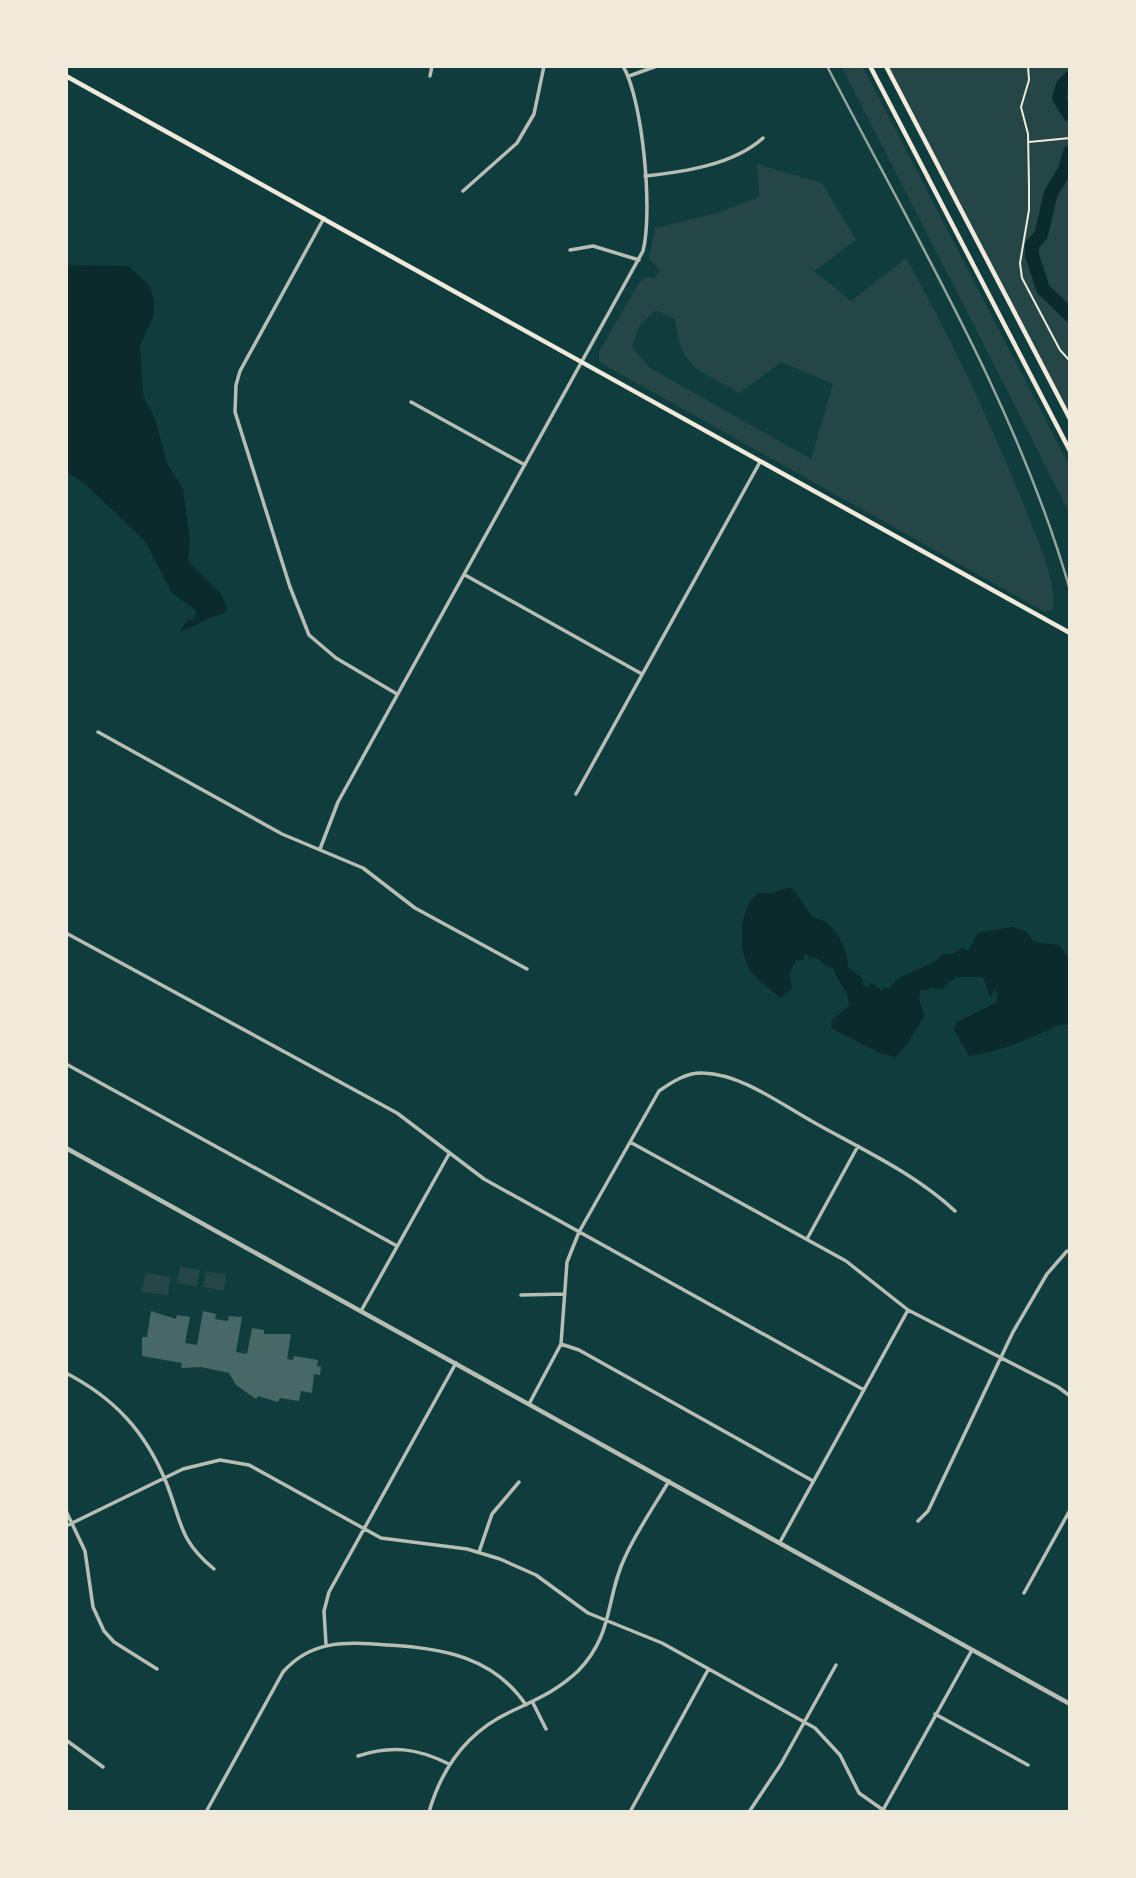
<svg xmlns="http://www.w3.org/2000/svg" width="1136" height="1878" viewBox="0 0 1136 1878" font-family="Montserrat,sans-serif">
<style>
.green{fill:#244646;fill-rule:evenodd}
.water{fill:#0a2a2b}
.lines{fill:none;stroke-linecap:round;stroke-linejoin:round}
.stream{stroke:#0a2a2b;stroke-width:2.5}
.river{stroke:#0a2a2b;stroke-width:14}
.building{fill:#486865}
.path{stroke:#f1e9da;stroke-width:2}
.minor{stroke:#b8beb3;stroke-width:3.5}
.tertiary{stroke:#b8beb3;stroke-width:4.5}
.secondary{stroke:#f1e9da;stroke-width:4.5}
.rail{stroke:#97a49c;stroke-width:2.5}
</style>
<rect width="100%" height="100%" fill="#0f3d3e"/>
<path class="green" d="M842,67h21l206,398v47z
M886,67h183v352z
M757,164l65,19 34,57 -42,31 37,30 55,-43c46,83 88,170 122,258 11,28 28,63 25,93l-8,3 -446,-250v-10l41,-71 9,-4 5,2 6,-8 -11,-13 6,-30 65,-16 39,-15zM655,310l20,9c5,50 26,52 65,74l41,-31 52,22 -22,75 -161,-91 -18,-21 7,-20z
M180,1266l20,4 -3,17 -20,-4z
M206,1271l20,4 -2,16 -21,-4z
M146,1273l24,4 -2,18 -27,-3z"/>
<path class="water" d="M66,265l62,1 21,19 5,16 -1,16 -13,28 3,50 12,24 12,44 16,26 7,51 -2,21 34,34 5,13 -4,6c-16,3 -27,13 -43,17l8,-11 6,-1 3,-8 -26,-19 -26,-51 -61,-58 -17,-11z
M790,887c10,8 14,21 23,30 1,1 9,3 11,4 14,9 24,30 24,46l15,12v6l4,2 4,-4 10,7 5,-3 3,2 8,-10 37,-17 10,-9 7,2 11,-7 6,3 10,-18 21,-4 14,-2 13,4 8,11 25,3 10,14v65c-4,2 -10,0 -15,3 -25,13 -57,25 -85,29l-15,-27 3,-7 40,-20v-11l-3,-1 -4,8 -7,-21h-27l-14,12 -11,-1 -11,3 -1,9 6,16c-10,14 -17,30 -30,41l-16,-4 -48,-25 1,-8 17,-14c0,-16 -11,-22 -15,-37l-9,-3 -6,-7 -10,-2 -4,-5 -1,8 -9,1 -5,13 2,15 -12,9c-9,-9 -22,-17 -29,-27 -14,-20 -13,-64 8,-78h13z"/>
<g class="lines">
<path class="stream" d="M1069,159h1"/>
<path class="river" d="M1070,78l-7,7 -4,13 11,17
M1070,152l-5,18 -14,23 -10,42 -9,10v10l11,34 27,26"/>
</g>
<path class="building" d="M151,1311l25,8 1,-4 13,2 -5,26 12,2 6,-34 13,3 -1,5 13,2 1,-5 13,1 -6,35 11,2 5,-26 12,2v4h27l-4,25 6,1 1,-4 24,4 -1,6 4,1 -1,8 -6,-1 -2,19 -11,-2 -2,10 -19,-3 -2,4 -20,-6 -2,3 -20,-14 -7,-12 -28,-6 -20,1 1,-5 -40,-7v-19h5z"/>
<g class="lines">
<path class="path" d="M1028,66l1,14 -8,27 7,27 1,51v25l-9,53 2,15 38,72 10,11
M1029,142l41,-4"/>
<path class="minor" d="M430,76l2,-10
M629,76l28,-10
M645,176c38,-4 88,-11 118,-38
M463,191l54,-48 17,-29 10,-48
M324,218l-84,153 -4,14 -1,27 55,175 19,48 27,23 61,36
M570,250l23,-4 46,14
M411,402l114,63
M465,575l177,99
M98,732l184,102 81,34 52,40 112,61
M576,794l184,-332
M320,849l18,-47 305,-551c10,-38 0,-151 -20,-185
M66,933l331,180 87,66 380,211
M66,1064l331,182
M630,1142l216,119 62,49 150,77 12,9
M807,1239l51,-93
M521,1295l44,-1
M361,1311l88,-157
M561,1344l18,6 234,131
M66,1373c48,25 79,58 100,109 16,40 12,57 48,87
M529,1404l32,-60 6,-82 12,-30 80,-141c13,-9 28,-19 44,-18 39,1 79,32 112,50 48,27 99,50 140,88
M66,1511l19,40 8,56 11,24 10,11 43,27
M918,1521l10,-10 85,-179 34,-58 20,-23
M66,1526l117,-57 37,-9 29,5 132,73 86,11 33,10 36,16 52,38 74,30 153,85 25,27 19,38 27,19
M780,1542l128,-232
M479,1552l13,-38 27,-32
M1024,1593l46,-83
M326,1644l-2,-33 5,-19 127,-229
M533,1703l13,26
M935,1714l93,51
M66,1740l37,27
M358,1756c33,-11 59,-8 91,8
M883,1810l89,-160
M206,1812l77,-140c29,-33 64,-30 105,-27 54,3 106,12 138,60
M429,1812c13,-45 38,-80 81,-100 25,-12 47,-21 68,-41 37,-38 27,-74 48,-116 12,-26 29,-50 43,-74
M630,1812l78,-142
M749,1812l32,-48 55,-99"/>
<path class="tertiary" d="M66,1148l1004,556"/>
<path class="secondary" d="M870,66l200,385
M886,66l184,353
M66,76l1004,557"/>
<path class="rail" d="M827,66c88,171 190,339 243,524"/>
</g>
<rect width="1136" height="1878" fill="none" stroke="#f1e9da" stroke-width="136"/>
</svg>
